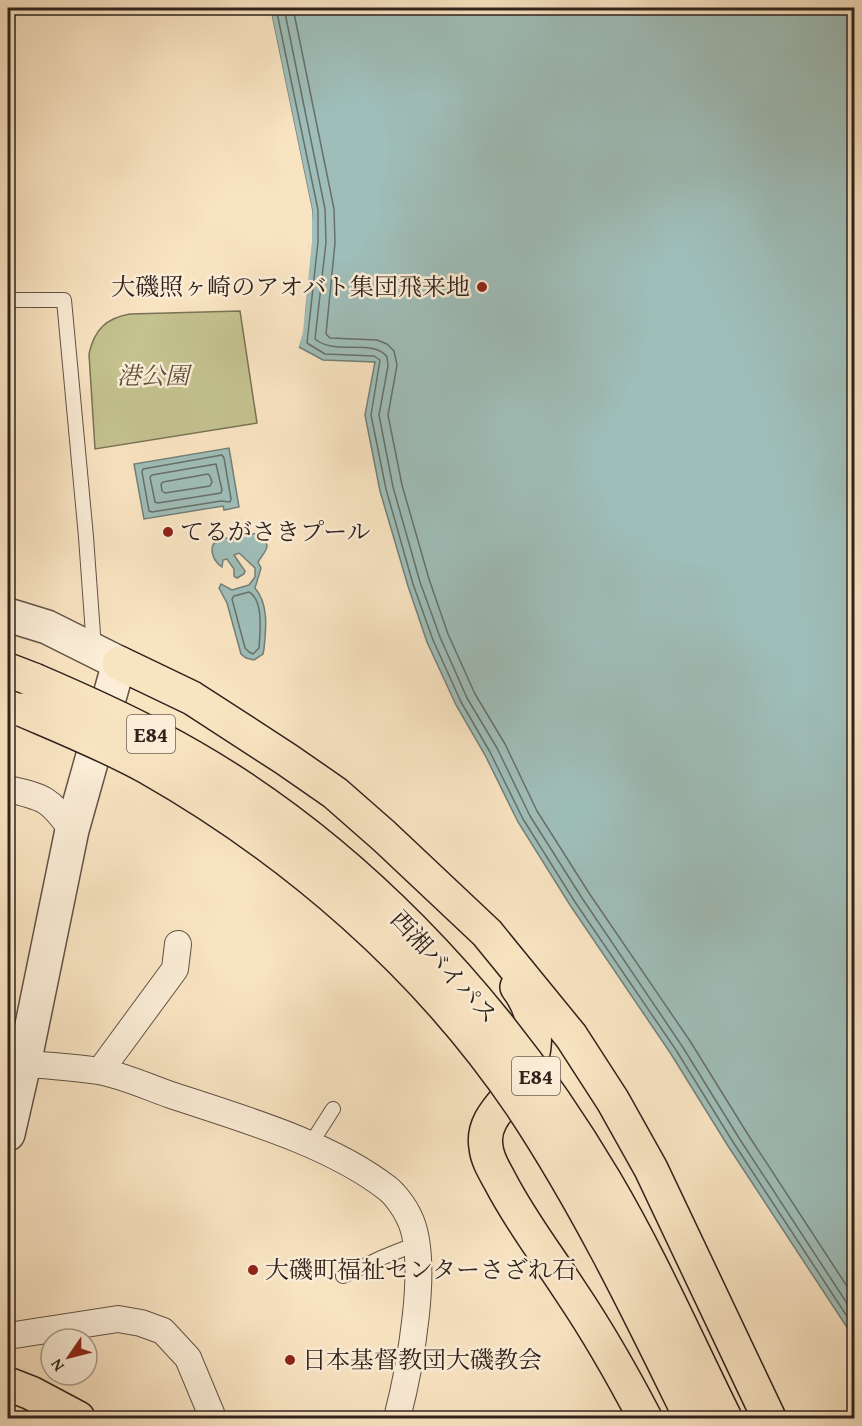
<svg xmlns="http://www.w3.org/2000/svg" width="862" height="1426" viewBox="0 0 862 1426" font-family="'Gentium Book Plus','Noto Serif JP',serif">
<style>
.green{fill:#c4c28f;stroke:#7a7256;stroke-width:1.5}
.water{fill:#9fbeb9;stroke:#72807a;stroke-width:1.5}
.pier{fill:#f9e4c2}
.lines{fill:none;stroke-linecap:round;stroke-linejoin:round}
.shore{stroke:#67706a;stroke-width:1.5}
.service-casing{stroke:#625246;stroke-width:16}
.minor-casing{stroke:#625246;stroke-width:28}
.tertiary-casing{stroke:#625246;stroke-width:36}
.trunk-casing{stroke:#2f221c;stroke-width:36}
.motorway-casing{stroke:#2f221c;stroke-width:36}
.service{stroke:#fbedd7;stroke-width:14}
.minor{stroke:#fbedd7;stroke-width:26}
.tertiary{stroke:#fbedd7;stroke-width:33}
.trunk{stroke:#f9e4c2;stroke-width:33}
.motorway{stroke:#f9e4c2;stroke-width:33}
.motorway-bridge-casing{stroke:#2f221c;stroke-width:36;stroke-linecap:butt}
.motorway-bridge{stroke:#f9e4c2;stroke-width:33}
.poi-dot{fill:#8f2418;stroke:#fbedd7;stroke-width:2}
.labels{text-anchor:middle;stroke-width:5;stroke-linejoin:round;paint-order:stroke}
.shield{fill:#fbedd7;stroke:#6c5f54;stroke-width:1.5}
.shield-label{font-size:22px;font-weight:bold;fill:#2f221c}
.poi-label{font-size:24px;fill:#2f221c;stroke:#fbedd7;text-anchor:start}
.park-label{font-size:24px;font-style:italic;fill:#5c523e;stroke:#fbedd7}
.street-label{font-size:24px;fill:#2f221c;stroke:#fbedd7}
</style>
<rect width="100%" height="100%" fill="#f9e4c2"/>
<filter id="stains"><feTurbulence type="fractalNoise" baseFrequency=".00333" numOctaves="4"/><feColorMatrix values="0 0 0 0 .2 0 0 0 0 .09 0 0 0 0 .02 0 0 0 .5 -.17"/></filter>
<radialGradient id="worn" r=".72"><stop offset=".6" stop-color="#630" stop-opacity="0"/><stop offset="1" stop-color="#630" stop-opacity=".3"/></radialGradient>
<path class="green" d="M240,311l17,112 -162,26 -6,-95c5,-24 17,-36 41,-40z"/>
<path class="water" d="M270,8h584v1330l-126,-192 -57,-92 -101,-149 -52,-83 -33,-67 -29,-50 -29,-63 -19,-56 -28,-95 -15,-76 10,-53 -52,-2 -24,-13 6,-39 7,-98z
M8,17l5,241h-5z
M229,448l10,59 -15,3 -1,-4 -79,13 -10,-55z
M243,533l14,1c17,12 9,15 1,28l3,6 -6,20c14,16 11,41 9,61l-1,5 -9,6 -8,-2 -5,-4 -14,-51 -8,-15 2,-4 11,6 17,-5 6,-8v-9l-16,-15 -5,2 11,16 -1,3 -7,4 -3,-2v-7l-7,-10 -4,1 -1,7c-9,-6 -16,-22 -2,-28 6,-3 13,1 19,2z"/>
<path class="pier" d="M267,8h3l42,202v31l-9,91 -4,15 -2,1 12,-107v-30z"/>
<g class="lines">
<path class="shore" d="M276,8l42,202v32l-11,101 18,11 49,2 6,4 -9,55 15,74 27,95 20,56 28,62 29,50 33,67 52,83 101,148 57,92 121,185
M284,8l41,201 1,33 -11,97c20,17 59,-1 72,18l1,9 -9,49 14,72 27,95 20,55 27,61 30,50 33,68 52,82 100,148 57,92 115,176
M293,8l41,201 1,34 -9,91 4,4 47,2 10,4 7,7 3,14 -9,50 14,70 27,94 19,55 27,60 30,50 32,67 52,82 101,148 57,92 107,164
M222,455l2,3 7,41 -1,3 -9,-1 -69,11 -3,-1 -7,-39 1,-3z
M216,464l6,26 -1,3 -63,10 -3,-1 -5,-25 2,-2z
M208,474l2,2 2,6 -2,4 -45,7 -3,-2 -1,-7 2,-2z
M249,592c15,8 11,41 10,56l-6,6 -4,-2 -4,-4 -13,-49 2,-3z"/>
<defs>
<path id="service" d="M8,300h56l22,237 8,111
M310,1145l23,-36
M343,1276l38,-18 35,-14"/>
<path id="minor" d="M8,789c36,8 42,10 64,41
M8,1061c29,5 60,5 90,10 24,4 50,16 73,24 69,23 158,48 216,93 8,6 18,20 22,29 22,43 0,155 -12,201
M100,1071l75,-102 3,-25
M8,1336l110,-17 23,4 22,8 25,27 25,60"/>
<path id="tertiary" d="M8,615l39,12 72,36 -47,167 -48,234 -16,70"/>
<path id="trunk" d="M8,1384l23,9 47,25"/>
<path id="motorway" d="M119,663l73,35 94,61 49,34 49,43 103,97 84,103 42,65 38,68 118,249
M8,670l26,10
M517,987c21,28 24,64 4,94 -14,21 -40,38 -35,66 1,12 8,23 14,34 20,39 47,74 71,111 27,40 52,84 74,126"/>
</defs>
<use href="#service" class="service-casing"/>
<use href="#minor" class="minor-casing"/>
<use href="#tertiary" class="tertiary-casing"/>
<use href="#trunk" class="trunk-casing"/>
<use href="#motorway" class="motorway-casing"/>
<use href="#service" class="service"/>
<use href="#minor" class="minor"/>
<use href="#tertiary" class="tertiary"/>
<use href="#trunk" class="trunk"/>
<use href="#motorway" class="motorway"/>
<defs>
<path id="motorway-bridge" d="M34,680c42,18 83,36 124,58 187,98 340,262 447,443 45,76 81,158 120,237
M23,710c42,18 84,35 124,57 146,83 279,198 374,338 66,99 118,207 170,313"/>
</defs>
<use href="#motorway-bridge" class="motorway-bridge-casing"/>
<use href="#motorway-bridge" class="motorway-bridge"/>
</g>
<g class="poi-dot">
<circle cx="482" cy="287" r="6"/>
<circle cx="168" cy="532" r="6"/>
<circle cx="253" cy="1270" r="6"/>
<circle cx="290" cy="1360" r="6"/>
</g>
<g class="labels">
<g class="shield">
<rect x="127" y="715" width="48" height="38" rx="4.5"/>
<rect x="512" y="1057" width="48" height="38" rx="4.5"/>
</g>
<g class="shield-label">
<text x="151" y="742">E84</text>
<text x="536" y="1084">E84</text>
</g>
<g class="poi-label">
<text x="470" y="295" text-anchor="end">大磯照ヶ崎のアオバト集団飛来地</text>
<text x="180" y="540">てるがさきプール</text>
<text x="265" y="1278">大磯町福祉センターさざれ石</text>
<text x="302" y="1368">日本基督教団大磯教会</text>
</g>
<g class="park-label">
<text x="153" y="384">港公園</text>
</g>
<g class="street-label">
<text transform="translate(444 967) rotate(47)" y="8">西湘バイパス</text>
</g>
</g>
<rect width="862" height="1426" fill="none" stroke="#f9e4c2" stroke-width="30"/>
<rect x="9" y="9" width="844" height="1408" fill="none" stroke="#2f221c" stroke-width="3"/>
<rect x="15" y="15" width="832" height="1396" fill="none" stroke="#2f221c" stroke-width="1.5"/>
<g transform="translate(69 1357) rotate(235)"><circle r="28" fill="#fbedd7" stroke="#a99c8c" stroke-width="1.5"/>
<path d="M0-4.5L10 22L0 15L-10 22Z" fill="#8f2418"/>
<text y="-9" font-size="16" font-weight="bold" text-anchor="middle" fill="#2f221c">N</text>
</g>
<rect width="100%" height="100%" filter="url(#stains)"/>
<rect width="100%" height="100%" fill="url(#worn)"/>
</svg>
